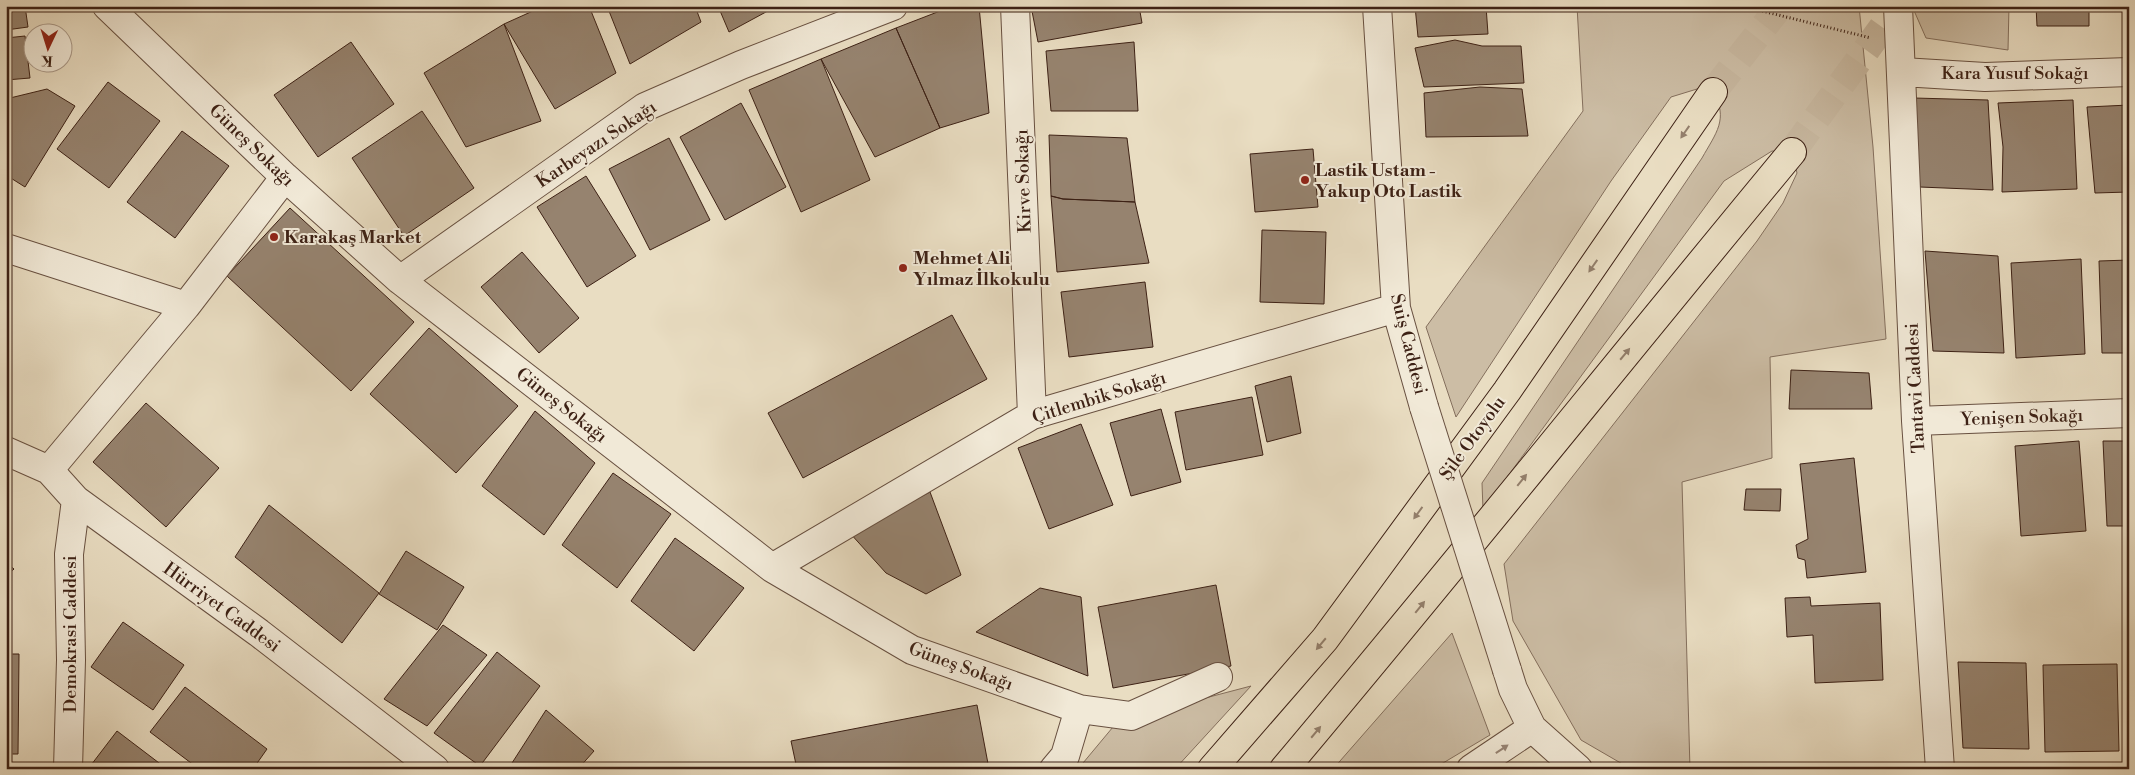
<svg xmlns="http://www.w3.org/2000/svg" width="2135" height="775" viewBox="0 0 2135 775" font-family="'Libre Bodoni',serif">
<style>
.green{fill:#ccbda5;stroke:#846f5d}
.building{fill:#96836f;stroke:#3d2115}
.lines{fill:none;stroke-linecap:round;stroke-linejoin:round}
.highway-tunnel{stroke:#c7b79f;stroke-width:28;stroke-dasharray:28 14;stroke-linecap:butt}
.minor-casing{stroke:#685040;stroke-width:30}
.highway-casing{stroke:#3d2115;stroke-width:30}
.path{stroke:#3d2115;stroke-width:3;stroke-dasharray:1 2.5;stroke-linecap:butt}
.minor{stroke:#f1e9d7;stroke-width:28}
.highway{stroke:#e9ddc2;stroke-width:28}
.minor-bridge-casing{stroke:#685040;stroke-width:30;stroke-linecap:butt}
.minor-bridge{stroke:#f1e9d7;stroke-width:28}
.oneway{fill:#937f6c}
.oneway2{fill:#978576}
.poi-dot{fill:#8f2418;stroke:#f1e9d7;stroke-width:2}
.labels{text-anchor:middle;stroke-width:4;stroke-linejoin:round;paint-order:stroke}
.street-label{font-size:18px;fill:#3d2115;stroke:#f1e9d7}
.poi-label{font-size:18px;font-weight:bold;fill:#3d2115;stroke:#f1e9d7;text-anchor:start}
</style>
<rect width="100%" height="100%" fill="#e9ddc2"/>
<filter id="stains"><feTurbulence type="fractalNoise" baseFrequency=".004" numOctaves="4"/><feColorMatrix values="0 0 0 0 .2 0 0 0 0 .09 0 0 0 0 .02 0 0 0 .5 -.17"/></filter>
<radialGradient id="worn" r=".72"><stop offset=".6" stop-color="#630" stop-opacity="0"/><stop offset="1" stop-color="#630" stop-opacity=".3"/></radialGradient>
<path class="green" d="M1577,6h282l14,141 13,192 -116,18 2,101 -90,24 8,287h-59l-50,-29 -68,-119 -9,-57 253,-323 26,-38 14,-30 -5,-20 -20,-2 -48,30 -241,329 -1,-27 220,-325c14,-25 27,-39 11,-66l-16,-3 -26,8 -60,84 -155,236 -30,-90 157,-216z
M1912,6h97l-1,44 -82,-12z
M1452,633l38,102 -57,34h-100z
M1251,686l-76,83h-97l40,-48z"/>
<path class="building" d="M6,6h19l3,21 -22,3z
M544,6h45l27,67 -61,36 -51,-85z
M607,6h88l6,16 -71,42z
M718,6h59l-48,26z
M953,6h26l10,107 -49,15 -44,-100z
M1031,6h108l3,17 -104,19z
M1415,6h71l2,28 -70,3z
M2036,6h53v20h-52z
M504,24l37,97 -75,26 -42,-74z
M896,28l44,100 -65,29 -54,-98z
M25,36l5,42 -24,2v-42z
M1455,40l27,6h39l3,37 -100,4 -9,-39z
M351,42l43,62 -76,53 -44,-62z
M1134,42l4,69h-87l-5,-60z
M821,59l49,121 -69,32 -52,-122z
M108,82l52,39 -51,67 -52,-39z
M1480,87l42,2 6,47 -102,1 -2,-44z
M47,89l28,17 -50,81 -19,-12v-65h3l1,-12z
M1914,98l74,2 5,90 -73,-3z
M2073,100l4,89 -75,3 1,-45 -5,-44z
M741,103l45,84 -61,33 -45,-83z
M2129,105v87l-34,1 -8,-86z
M422,111l52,77 -70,48 -52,-78z
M182,131l47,35 -54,72 -48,-36z
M1049,135l78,3 8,64 -72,-3 -12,-3z
M669,138l41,82 -60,30 -41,-81z
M1313,149l5,58 -63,5 -5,-58z
M586,176l50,80 -49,31 -50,-80z
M1051,196l12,3 72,3 14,61 -92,9z
M290,208l124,114 -63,69 -124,-115z
M1262,230l64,2 -2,72 -64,-2z
M1925,251l73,5 6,97 -71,-2z
M522,252l57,66 -40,35 -58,-66z
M2081,259l4,95 -69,4 -5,-95z
M2129,260v93h-27l-3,-92z
M1145,282l8,65 -84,10 -8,-65z
M952,315l35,64 -184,99 -35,-65z
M429,328l89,78 -62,67 -86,-79z
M1791,370l78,3 3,36h-83z
M1291,376l10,57 -34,9 -12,-56z
M1252,397l11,58 -77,15 -11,-58z
M146,403l73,65 -53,59 -73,-65z
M1161,409l20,73 -50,14 -21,-73z
M535,411l60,52 -51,72 -62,-49z
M1081,424l32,81 -64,24 -31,-81z
M2079,441l7,90 -65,5 -6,-90z
M2103,441h26v85h-22z
M1854,458l12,114 -59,6 -2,-18 -7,-2 -2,-13 12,-6 -8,-75z
M613,473l58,41 -54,74 -55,-43z
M1746,489h35l-1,22 -36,-1z
M930,492l31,83 -35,19 -40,-21 -37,-41z
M269,505l110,88 -37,50 -107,-86z
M675,538l69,50 -50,63 -63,-50z
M406,551l58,36 -27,43 -58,-36z
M6,562l8,7 -8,8z
M1216,585l15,81 -118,22 -15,-81z
M1040,588l41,9 7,79 -112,-44z
M1810,597l1,9 69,-3 3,77 -68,3 -2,-48 -26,2 -2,-39z
M123,622l61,43 -31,45 -62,-43z
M443,625l44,30 -60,71 -43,-27z
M497,652l43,34 -60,80 -46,-33z
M6,654h13l-1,100h-12z
M1958,662l68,1 3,86 -66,-1z
M2117,664l2,87 -74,1 -2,-87z
M185,687l82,62 -14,20h-54l-49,-37z
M977,705l12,64h-192l-6,-28z
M546,710l48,41 -16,18h-60l-6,-6z
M117,731l50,38h-79z"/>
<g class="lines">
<path class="highway-tunnel" d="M1713,92l67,-86
M1792,152l106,-146"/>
<defs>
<path id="minor" d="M107,6l178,171 115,103 372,288 140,82 167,59 52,7 87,-39
M1015,6l17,409
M1377,6l19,302 28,99
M1898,6l18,415 24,348
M1902,72l83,5 144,-5
M6,248l180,58
M400,280l245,-173 96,-42 152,-59
M1916,421l213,-8
M6,451l43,19 27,30 183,133 176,136
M49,470l137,-164 99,-129
M772,568l260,-153 364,-107
M1507,670l6,19 19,39 46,41
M68,769l3,-109 -2,-106 7,-54
M1054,769l11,-13 14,-47
M1471,769l61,-41"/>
<path id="highway" d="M1212,769l113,-130 182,-248 206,-299
M1284,769c172,-204 338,-412 508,-617"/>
</defs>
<use href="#minor" class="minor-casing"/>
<use href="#highway" class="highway-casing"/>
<path class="path" d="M1742,6l129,32"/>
<use href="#minor" class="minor"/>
<use href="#highway" class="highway"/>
<defs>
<path id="minor-bridge" d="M1424,407l83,263"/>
</defs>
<use href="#minor-bridge" class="minor-bridge-casing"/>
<use href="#minor-bridge" class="minor-bridge"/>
</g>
<defs><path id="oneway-solid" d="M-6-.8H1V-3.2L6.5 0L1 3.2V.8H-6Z" transform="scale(1.25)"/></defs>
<g class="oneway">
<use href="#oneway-solid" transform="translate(1685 132) rotate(125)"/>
<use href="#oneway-solid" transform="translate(1593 266) rotate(125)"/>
<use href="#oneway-solid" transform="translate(1625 354) rotate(-50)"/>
<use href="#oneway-solid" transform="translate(1522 480) rotate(-51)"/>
<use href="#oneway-solid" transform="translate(1418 513) rotate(126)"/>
<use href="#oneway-solid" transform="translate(1420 607) rotate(-51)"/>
<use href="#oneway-solid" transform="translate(1321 644) rotate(130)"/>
<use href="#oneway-solid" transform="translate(1316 732) rotate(-50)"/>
</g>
<use class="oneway2" href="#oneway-solid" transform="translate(1502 749) rotate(-34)"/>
<g class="poi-dot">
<circle cx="1305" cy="180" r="5"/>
<circle cx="274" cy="237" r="5"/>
<circle cx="903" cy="268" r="5"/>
</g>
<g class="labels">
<g class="street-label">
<text x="2015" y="79">Kara Yusuf Sokağı</text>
<text transform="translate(596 144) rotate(-34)" y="6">Karbeyazı Sokağı</text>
<text transform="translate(252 145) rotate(44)" y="6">Güneş Sokağı</text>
<text transform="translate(1023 181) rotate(-92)" y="6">Kirve Sokağı</text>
<text transform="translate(1409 344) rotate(76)" y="6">Suiş Caddesi</text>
<text transform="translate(1915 388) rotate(-93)" y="6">Tantavi Caddesi</text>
<text transform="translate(1099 397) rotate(-17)" y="6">Çitlembik Sokağı</text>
<text transform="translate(562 405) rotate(38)" y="6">Güneş Sokağı</text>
<text transform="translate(2022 417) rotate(-2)" y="6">Yenişen Sokağı</text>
<text transform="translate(1472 438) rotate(-54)" y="6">Şile Otoyolu</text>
<text transform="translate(222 607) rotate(36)" y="6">Hürriyet Caddesi</text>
<text transform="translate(70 634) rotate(-90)" y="6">Demokrasi Caddesi</text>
<text transform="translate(961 666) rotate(20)" y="6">Güneş Sokağı</text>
</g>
<g class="poi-label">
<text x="1315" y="176">Lastik Ustam -<tspan x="1315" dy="21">Yakup Oto Lastik</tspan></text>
<text x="284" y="243">Karakaş Market</text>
<text x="913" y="264">Mehmet Ali<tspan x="913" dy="21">Yılmaz İlkokulu</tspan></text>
</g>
</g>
<rect width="2135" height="775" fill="none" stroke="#e9ddc2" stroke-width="25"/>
<rect x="8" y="8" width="2120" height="760" fill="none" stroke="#3d2115" stroke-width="2.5"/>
<rect x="12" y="12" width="2110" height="750" fill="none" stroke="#3d2115"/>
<g transform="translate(48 48) rotate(184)"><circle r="24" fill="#f1e9d7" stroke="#a99989"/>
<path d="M0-4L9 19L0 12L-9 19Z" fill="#8f2418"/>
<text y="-8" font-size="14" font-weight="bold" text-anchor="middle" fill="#3d2115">K</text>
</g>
<rect width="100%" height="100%" filter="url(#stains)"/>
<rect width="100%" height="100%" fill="url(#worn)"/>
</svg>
